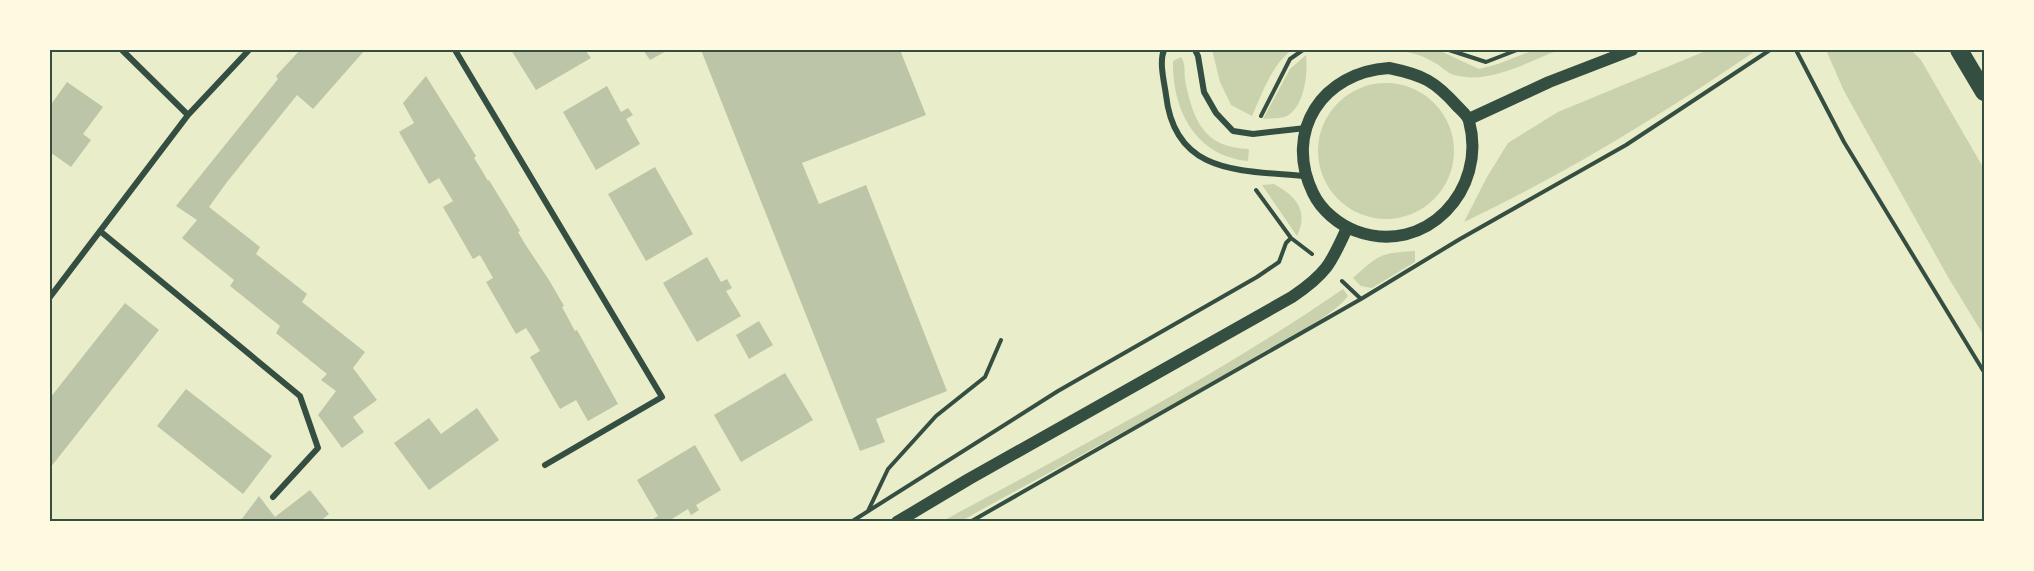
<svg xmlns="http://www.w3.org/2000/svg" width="2034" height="571" viewBox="0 0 2034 571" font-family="'DM Sans',sans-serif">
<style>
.green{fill:#cad2ad}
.building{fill:#bcc5a7}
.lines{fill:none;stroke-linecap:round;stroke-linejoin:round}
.path{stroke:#344e41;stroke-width:4}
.minor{stroke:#344e41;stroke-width:6}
.secondary{stroke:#344e41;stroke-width:12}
.motorway{stroke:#344e41;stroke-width:18}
.neatline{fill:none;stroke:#344e41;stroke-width:2}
</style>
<rect width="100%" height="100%" fill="#e9edc9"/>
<path class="green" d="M1212,50h80c-20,14 -30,44 -40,66l-21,-11 -11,-23z
M1391,50h47l41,19 19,-5 36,-14h25c-32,12 -70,35 -105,25 -7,-2 -13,-9 -19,-12 -14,-9 -29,-12 -44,-13z
M1708,50h49c-94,64 -190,123 -293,172l23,-45 21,-34 50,-31z
M1826,50h85l10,10 63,109v167l-36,-59 -104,-186z
M1306,55c2,18 -1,51 -19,61 -7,3 -16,2 -24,3l27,-50z
M1181,57c5,7 3,15 4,23 8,39 18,68 64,69l-1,12c-53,-5 -76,-52 -75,-100z
M1318 151a68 68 0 1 1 136 0a68 68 0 1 1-136 0Z
M1274,184c22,12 35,27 23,52l-35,-51z
M1415,251v11l-43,26 -11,-2 -8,-8c26,-23 26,-25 62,-27z
M1343,289l5,7c-14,20 -65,44 -88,58 -98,58 -199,112 -299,167l-20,1c136,-74 275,-145 402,-233z"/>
<path class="building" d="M300,50h65l-52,59 -16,-14 -70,87 -18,25 51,40 -4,7 51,40 -5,8 63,50 -12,16 24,32 -24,17 11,15 -22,16 -24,-33 18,-24 -15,-11 6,-6 -51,-41 4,-7 -50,-40 4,-6 -52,-42 15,-18 -21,-14 102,-127 -2,-3z
M511,50h74l6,8 -55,32z
M643,50h25l-18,10z
M701,50h199l26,65 -124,48 17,41 47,-19 81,206 -71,28 9,23 -25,9z
M426,76l50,80 -2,2 7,11 7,12 1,-1 31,51 -2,1 7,12 24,36 15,26 -2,1 13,24 2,-1 41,74 -30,17 -12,-21 -16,9 -30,-52 10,-6 -7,-12 -7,-11 -10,6 -30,-52 7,-4 -13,-23 -7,4 -30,-52 10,-6 -14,-23 -10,6 -30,-52 15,-9 -11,-20z
M67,82l36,25 -20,27 8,6 -20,27 -21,-15v-46z
M607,86l14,26 7,-4 5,7 -7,4 14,25 -44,26 -33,-58z
M655,167l38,67 -47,27 -38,-67z
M707,257l14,25 6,-3 5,9 -6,3 15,25 -44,26 -34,-59z
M125,303l34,27 -109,138v-70z
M759,321l14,24 -24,14 -13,-24z
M785,373l28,47 -72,42 -27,-47z
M186,389l86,67 -29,38 -86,-68z
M477,408l22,32 -70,50 -35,-47 35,-25 12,16z
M695,445l26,45 -25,15 3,5 -8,5 -3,-6 -21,13h-19l10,-6 -21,-36z
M310,490l19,24 -10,8h-77l-1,-2 18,-24 16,21z"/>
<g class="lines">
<path class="path" d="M1449,50l37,12 31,-12
M1796,50l48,92 140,230
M1261,116l29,-57 13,-9
M1256,190l35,48 21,16
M1342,281l19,18
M868,511l20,-42 48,-53 49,-39 16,-37
M851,522l207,-131 199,-114 22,-15 7,-19 5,-5
M970,522l391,-223 99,-60 166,-94 144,-95"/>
<path class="minor" d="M122,50l66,65
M455,50l207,347 -117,68
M1164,50c-5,12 0,31 2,45 9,81 76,75 139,81
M1195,50l3,6 6,36 12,21 17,18 20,3 53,-6
M100,231l200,165 18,52 -45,49
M50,297l138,-182 61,-65"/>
<path class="secondary" d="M1389,68c34,7 46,13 69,39 4,4 10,9 11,14 19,69 -44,136 -113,110 -17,-6 -35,-21 -43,-38 -30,-62 10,-121 76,-125z
M1469,119l80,-37 83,-32
M897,522l72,-43 323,-182c34,-23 39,-33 55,-69"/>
<path class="motorway" d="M1959,50l25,42"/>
</g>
<rect width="2034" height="571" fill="none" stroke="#fefae0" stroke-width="102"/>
<rect x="51" y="51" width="1932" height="469" class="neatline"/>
</svg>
